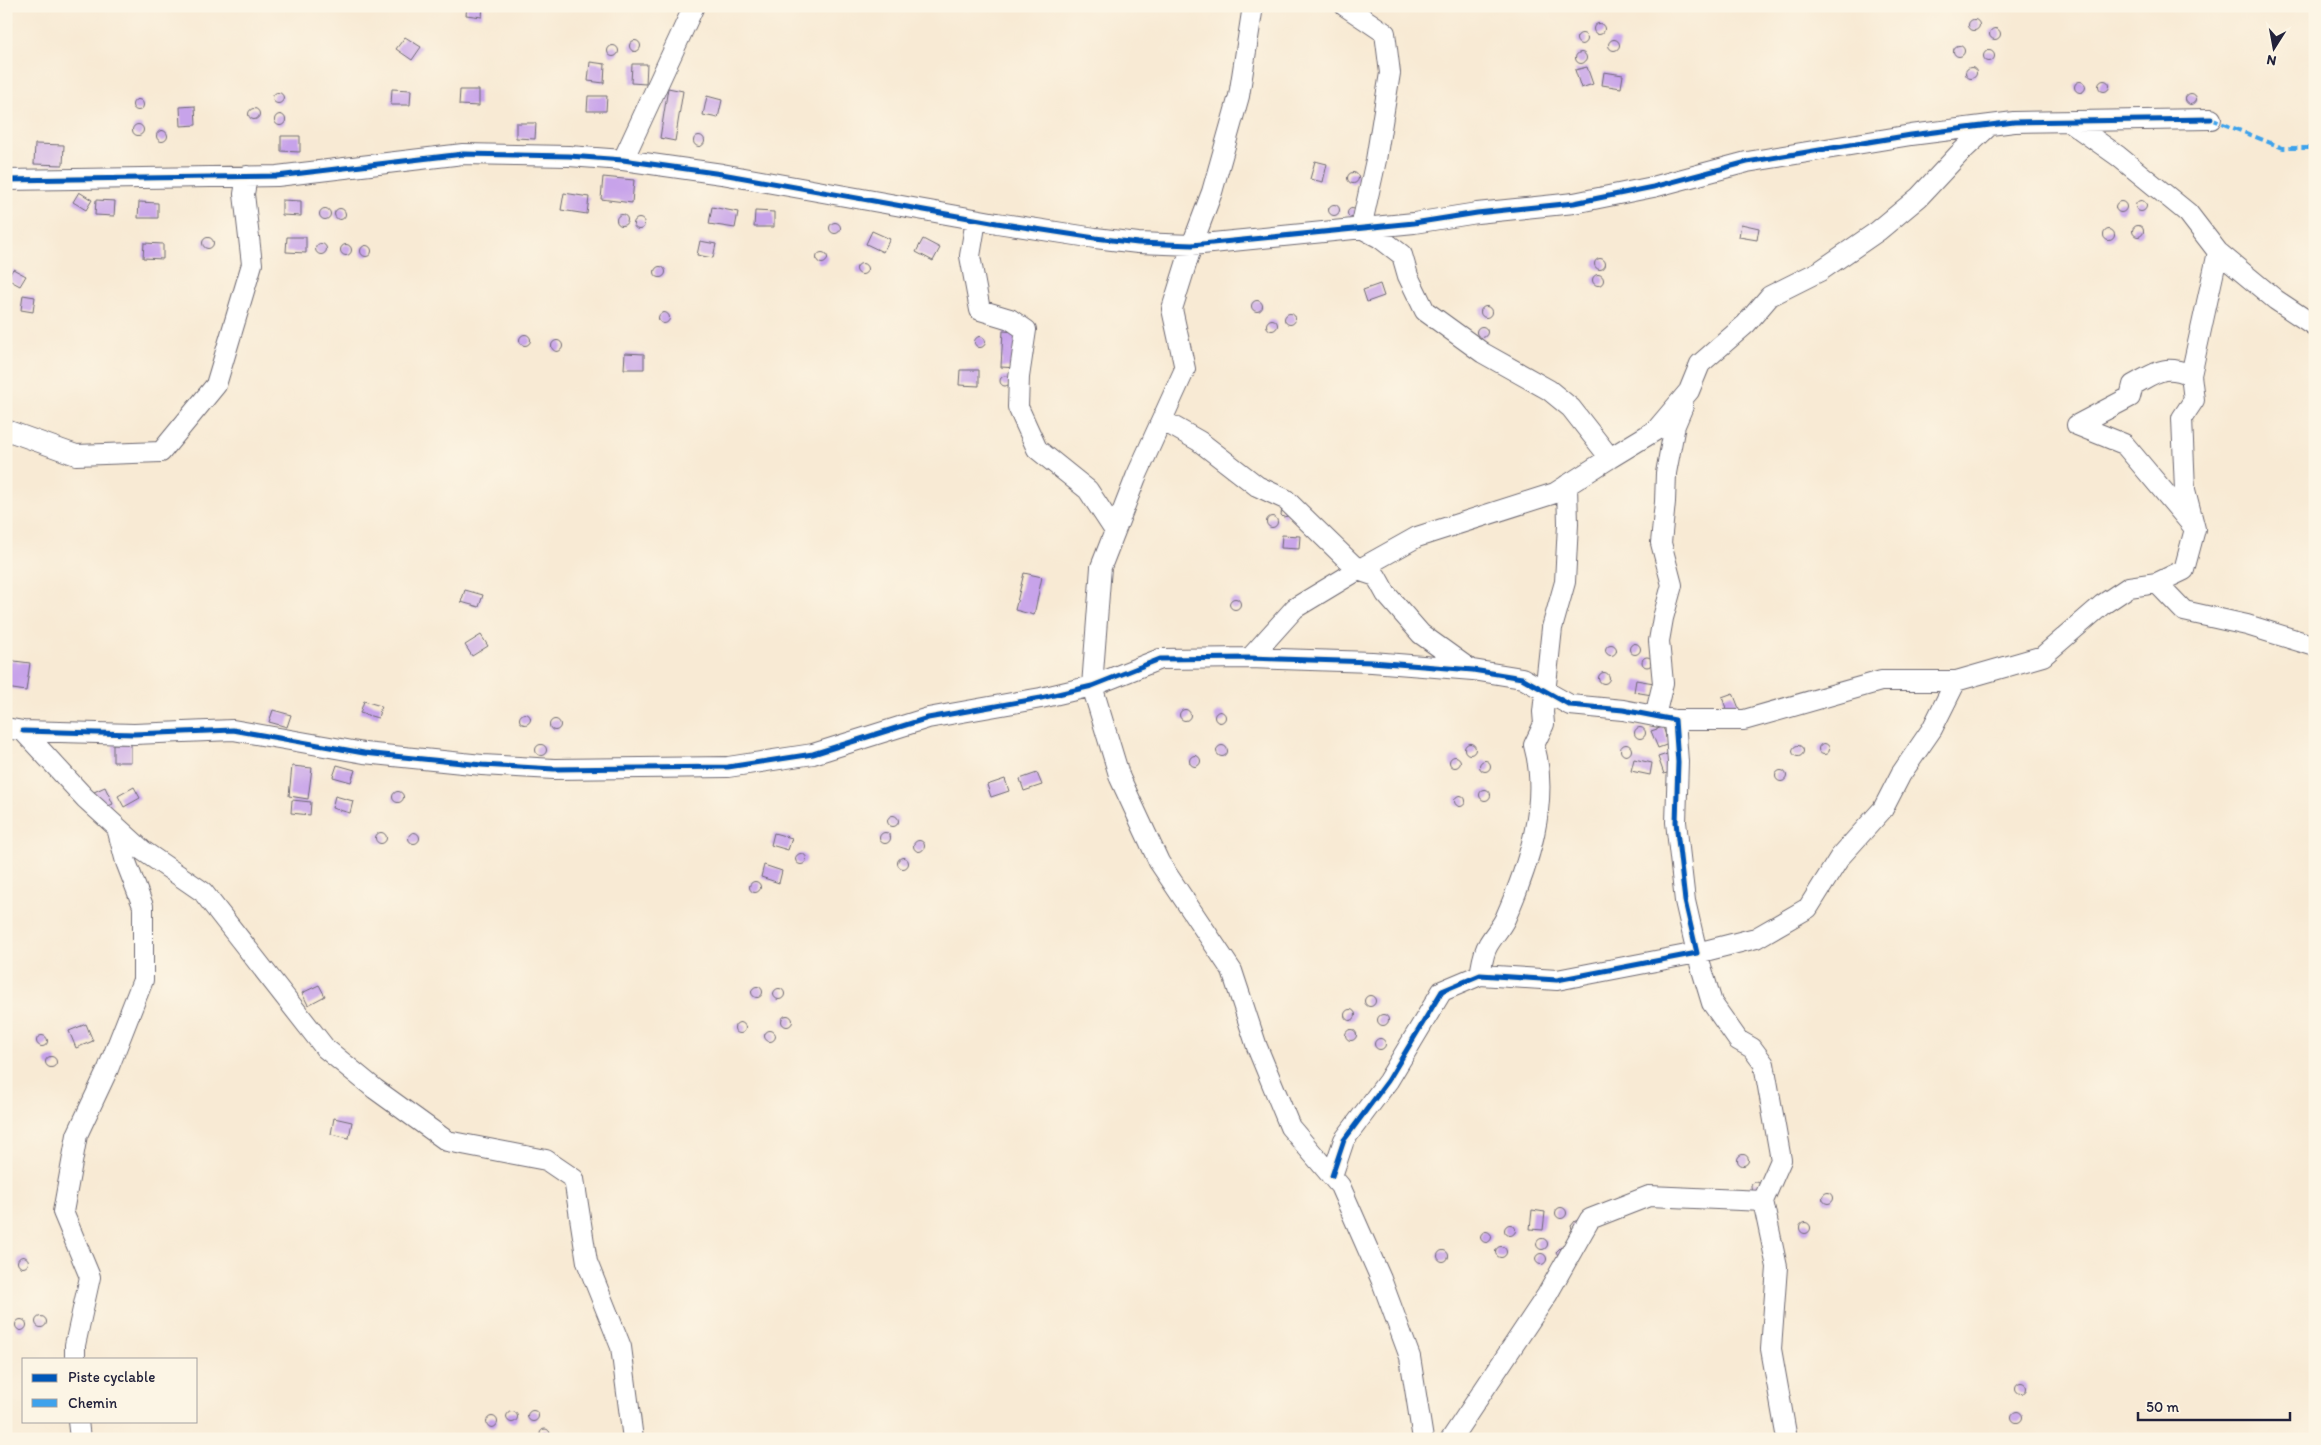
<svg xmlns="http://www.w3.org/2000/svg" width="2321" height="1445" viewBox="0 0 2321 1445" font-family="Itim,sans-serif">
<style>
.building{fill:#c7a3ea}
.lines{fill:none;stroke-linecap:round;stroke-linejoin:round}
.minor-casing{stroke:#6d6871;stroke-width:22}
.minor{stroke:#fff;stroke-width:20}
.quiet{stroke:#3ea2ec;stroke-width:4;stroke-dasharray:8 4;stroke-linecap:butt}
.cycleway-casing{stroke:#fcf5e5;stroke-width:8}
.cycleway{stroke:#0057b8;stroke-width:5}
</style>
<rect width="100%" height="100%" fill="#fcf5e5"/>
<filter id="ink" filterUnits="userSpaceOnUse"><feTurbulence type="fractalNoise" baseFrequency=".02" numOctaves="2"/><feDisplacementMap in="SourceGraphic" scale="10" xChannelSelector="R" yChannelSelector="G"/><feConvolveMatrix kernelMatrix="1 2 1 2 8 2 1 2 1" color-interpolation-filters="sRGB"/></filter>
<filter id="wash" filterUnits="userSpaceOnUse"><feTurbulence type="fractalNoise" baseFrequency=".0096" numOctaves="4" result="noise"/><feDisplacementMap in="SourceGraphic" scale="20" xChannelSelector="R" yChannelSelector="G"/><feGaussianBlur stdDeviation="1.12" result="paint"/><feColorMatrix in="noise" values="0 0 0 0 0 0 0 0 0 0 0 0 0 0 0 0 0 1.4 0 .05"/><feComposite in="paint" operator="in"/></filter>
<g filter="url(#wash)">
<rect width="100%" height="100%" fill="#f8ead4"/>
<g id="blocks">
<path class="building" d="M467,6h16l-1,11 -16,-2z
M1968.5 25a5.5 5.5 0 1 1 11 0a5.5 5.5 0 1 1-11 0Z
M1593.5 29a5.5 5.5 0 1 1 11 0a5.5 5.5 0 1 1-11 0Z
M1989.5 34a5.5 5.5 0 1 1 11 0a5.5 5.5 0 1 1-11 0Z
M1576.5 39a5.5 5.5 0 1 1 11 0a5.5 5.5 0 1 1-11 0Z
M405,37l16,10 -9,13 -16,-11z
M1608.5 45a5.5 5.5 0 1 1 11 0a5.5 5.5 0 1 1-11 0Z
M629.5 46a5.5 5.5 0 1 1 11 0a5.5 5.5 0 1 1-11 0Z
M1953.5 51a5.5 5.5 0 1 1 11 0a5.5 5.5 0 1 1-11 0Z
M607.5 51a5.5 5.5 0 1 1 11 0a5.5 5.5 0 1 1-11 0Z
M1983.5 56a5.5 5.5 0 1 1 11 0a5.5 5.5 0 1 1-11 0Z
M1575.5 58a5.5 5.5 0 1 1 11 0a5.5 5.5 0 1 1-11 0Z
M590,62l15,2 -1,19 -16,-2z
M632,64h15l-1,20 -15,-1z
M1587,67l6,17 -12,4 -6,-18z
M1965.5 73a5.5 5.5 0 1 1 11 0a5.5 5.5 0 1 1-11 0Z
M1604,72l19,3 -2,13 -19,-3z
M2098.5 86a5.5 5.5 0 1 1 11 0a5.5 5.5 0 1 1-11 0Z
M2074.5 87a5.5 5.5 0 1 1 11 0a5.5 5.5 0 1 1-11 0Z
M668,88l15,3 -8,50 -15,-3z
M392,89l19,1 -1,15h-19z
M460,90h19v16l-20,-1z
M272.5 98a5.5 5.5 0 1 1 11 0a5.5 5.5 0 1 1-11 0Z
M2185.5 99a5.5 5.5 0 1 1 11 0a5.5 5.5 0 1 1-11 0Z
M588,96h19l-1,15h-19z
M707,96l15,4 -4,18 -15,-3z
M132.5 105a5.5 5.5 0 1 1 11 0a5.5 5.5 0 1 1-11 0Z
M195,106l1,19 -15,1 -1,-19z
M248.5 114a5.5 5.5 0 1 1 11 0a5.5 5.5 0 1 1-11 0Z
M274.5 120a5.5 5.5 0 1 1 11 0a5.5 5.5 0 1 1-11 0Z
M516,123h20l-1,16 -19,-1z
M132.5 130a5.5 5.5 0 1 1 11 0a5.5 5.5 0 1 1-11 0Z
M156.5 136a5.5 5.5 0 1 1 11 0a5.5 5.5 0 1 1-11 0Z
M693.5 141a5.5 5.5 0 1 1 11 0a5.5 5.5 0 1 1-11 0Z
M281,136h19v16l-19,-1z
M35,144l29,1 -1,20 -29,-1z
M1315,161l12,3 -4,18 -13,-3z
M1347.5 178a5.5 5.5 0 1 1 11 0a5.5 5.5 0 1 1-11 0Z
M603,177l31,3 -2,23 -31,-4z
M79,192l13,8 -6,10 -13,-8z
M564,193l25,4 -2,17 -26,-4z
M96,200l19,1 -1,15 -19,-1z
M282,200l19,1v15l-19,-1z
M2135.5 206a5.5 5.5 0 1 1 11 0a5.5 5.5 0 1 1-11 0Z
M2115.5 207a5.5 5.5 0 1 1 11 0a5.5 5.5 0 1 1-11 0Z
M139,202l19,1v15h-20z
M1328.5 210a5.5 5.5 0 1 1 11 0a5.5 5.5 0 1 1-11 0Z
M712,207l26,5 -3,16 -26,-4z
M1347.5 213a4.5 4.5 0 1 1 9 0a4.5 4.5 0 1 1-9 0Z
M334.5 214a5.5 5.5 0 1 1 11 0a5.5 5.5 0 1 1-11 0Z
M319.5 214a5.5 5.5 0 1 1 11 0a5.5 5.5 0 1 1-11 0Z
M755,211l19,1v15h-20z
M616.5 220a5.5 5.5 0 1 1 11 0a5.5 5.5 0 1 1-11 0Z
M633.5 224a5.5 5.5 0 1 1 11 0a5.5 5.5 0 1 1-11 0Z
M829.5 228a5.5 5.5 0 1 1 11 0a5.5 5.5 0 1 1-11 0Z
M1741,224l18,4 -2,12 -18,-3z
M2132.5 231a5.5 5.5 0 1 1 11 0a5.5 5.5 0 1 1-11 0Z
M2103.5 235a5.5 5.5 0 1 1 11 0a5.5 5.5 0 1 1-11 0Z
M872,231l18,8 -7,13 -17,-8z
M287,237h19v16l-20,-1z
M202.5 243a5.5 5.5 0 1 1 11 0a5.5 5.5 0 1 1-11 0Z
M923,239l17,9 -7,13 -17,-9z
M700,241l16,3 -3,14 -16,-3z
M144,243l19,1v15l-20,-1z
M315.5 249a5.5 5.5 0 1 1 11 0a5.5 5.5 0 1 1-11 0Z
M340.5 250a5.5 5.5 0 1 1 11 0a5.5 5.5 0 1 1-11 0Z
M360.5 251a5.5 5.5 0 1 1 11 0a5.5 5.5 0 1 1-11 0Z
M816.5 258a5.5 5.5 0 1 1 11 0a5.5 5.5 0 1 1-11 0Z
M1594.5 264a5.5 5.5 0 1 1 11 0a5.5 5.5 0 1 1-11 0Z
M856.5 269a5.5 5.5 0 1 1 11 0a5.5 5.5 0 1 1-11 0Z
M654.5 272a5.5 5.5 0 1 1 11 0a5.5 5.5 0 1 1-11 0Z
M13,269l13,7 -6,10 -13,-7z
M1592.5 280a5.5 5.5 0 1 1 11 0a5.5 5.5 0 1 1-11 0Z
M1380,284l4,12 -17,6 -4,-12z
M23,295l12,2 -2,15 -12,-2z
M1251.5 306a5.5 5.5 0 1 1 11 0a5.5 5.5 0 1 1-11 0Z
M1480.5 312a5.5 5.5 0 1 1 11 0a5.5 5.5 0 1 1-11 0Z
M658.5 318a5.5 5.5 0 1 1 11 0a5.5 5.5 0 1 1-11 0Z
M1284.5 319a5.5 5.5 0 1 1 11 0a5.5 5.5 0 1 1-11 0Z
M1266.5 325a5.5 5.5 0 1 1 11 0a5.5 5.5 0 1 1-11 0Z
M1476.5 332a5.5 5.5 0 1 1 11 0a5.5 5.5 0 1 1-11 0Z
M1003,331l15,1 -1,36 -16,-1z
M519.5 340a5.5 5.5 0 1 1 11 0a5.5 5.5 0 1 1-11 0Z
M974.5 342a5.5 5.5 0 1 1 11 0a5.5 5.5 0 1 1-11 0Z
M551.5 346a5.5 5.5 0 1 1 11 0a5.5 5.5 0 1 1-11 0Z
M625,353l19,1v15h-20z
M960,370h19v16l-20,-1z
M1000 381a5 5 0 1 1 10 0a5 5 0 1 1-10 0Z
M1282,507l6,9 -5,1 -2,-2z
M1266.5 522a5.5 5.5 0 1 1 11 0a5.5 5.5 0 1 1-11 0Z
M1282,535l18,1 -1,13 -18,-1z
M1024,573l18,4 -8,38 -19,-5z
M465,590l18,5 -4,12 -18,-5z
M1229.5 604a5.5 5.5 0 1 1 11 0a5.5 5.5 0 1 1-11 0Z
M481,635l7,11 -16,10 -7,-11z
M1629.5 649a5.5 5.5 0 1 1 11 0a5.5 5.5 0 1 1-11 0Z
M1605.5 650a5.5 5.5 0 1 1 11 0a5.5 5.5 0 1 1-11 0Z
M1642 662a5 5 0 1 1 10 0a5 5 0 1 1-10 0Z
M7,660l23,3 -4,28 -20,-3z
M1598.5 678a5.5 5.5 0 1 1 11 0a5.5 5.5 0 1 1-11 0Z
M1636,680l18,3 -2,12 -18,-3z
M1733,693l7,18 -12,3 -6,-17z
M364,701l17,5 -3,12 -18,-5z
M1179.5 715a5.5 5.5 0 1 1 11 0a5.5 5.5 0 1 1-11 0Z
M273,710l18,5 -4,12 -18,-5z
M1214.5 717a5.5 5.5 0 1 1 11 0a5.5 5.5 0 1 1-11 0Z
M519.5 719a5.5 5.5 0 1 1 11 0a5.5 5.5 0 1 1-11 0Z
M549.5 725a5.5 5.5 0 1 1 11 0a5.5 5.5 0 1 1-11 0Z
M1663,727l6,17 -11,4 -7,-17z
M1634.5 733a5.5 5.5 0 1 1 11 0a5.5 5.5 0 1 1-11 0Z
M1818.5 749a5.5 5.5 0 1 1 11 0a5.5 5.5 0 1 1-11 0Z
M1464.5 749a5.5 5.5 0 1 1 11 0a5.5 5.5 0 1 1-11 0Z
M113,744h18v18h-18z
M1620.5 750a5.5 5.5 0 1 1 11 0a5.5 5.5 0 1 1-11 0Z
M535.5 750a5.5 5.5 0 1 1 11 0a5.5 5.5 0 1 1-11 0Z
M1792.5 751a5.5 5.5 0 1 1 11 0a5.5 5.5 0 1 1-11 0Z
M1216.5 751a5.5 5.5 0 1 1 11 0a5.5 5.5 0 1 1-11 0Z
M1670,753l6,17 -12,4 -6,-17z
M1189.5 761a5.5 5.5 0 1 1 11 0a5.5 5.5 0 1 1-11 0Z
M1449.5 762a5.5 5.5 0 1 1 11 0a5.5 5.5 0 1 1-11 0Z
M1634,759l18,4 -2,12 -19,-4z
M1479.5 766a5.5 5.5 0 1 1 11 0a5.5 5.5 0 1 1-11 0Z
M337,765l18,5 -4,12 -18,-5z
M292,766l20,2 -4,31 -19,-3z
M1775.5 776a5.5 5.5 0 1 1 11 0a5.5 5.5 0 1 1-11 0Z
M1037,773l5,12 -18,6 -4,-12z
M1005,779l4,12 -18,6 -4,-12z
M105,787l8,17 -12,5 -7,-17z
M134,787l6,11 -16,9 -6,-11z
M1479.5 795a5.5 5.5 0 1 1 11 0a5.5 5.5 0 1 1-11 0Z
M392.5 797a5.5 5.5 0 1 1 11 0a5.5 5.5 0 1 1-11 0Z
M1454.5 801a5.5 5.5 0 1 1 11 0a5.5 5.5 0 1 1-11 0Z
M335,796l18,5 -3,12 -18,-5z
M292,800l19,2 -1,13 -19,-2z
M887.5 821a5.5 5.5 0 1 1 11 0a5.5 5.5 0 1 1-11 0Z
M879.5 838a5.5 5.5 0 1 1 11 0a5.5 5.5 0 1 1-11 0Z
M375.5 838a5.5 5.5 0 1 1 11 0a5.5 5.5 0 1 1-11 0Z
M408.5 838a5.5 5.5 0 1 1 11 0a5.5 5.5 0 1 1-11 0Z
M774,833l18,5 -4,12 -17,-5z
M913.5 846a5.5 5.5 0 1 1 11 0a5.5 5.5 0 1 1-11 0Z
M795.5 859a5.5 5.5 0 1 1 11 0a5.5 5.5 0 1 1-11 0Z
M897.5 863a5.5 5.5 0 1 1 11 0a5.5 5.5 0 1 1-11 0Z
M764,865l18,6 -3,12 -18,-6z
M749.5 887a5.5 5.5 0 1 1 11 0a5.5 5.5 0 1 1-11 0Z
M319,985l6,11 -17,9 -6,-12z
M751.5 992a5.5 5.5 0 1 1 11 0a5.5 5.5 0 1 1-11 0Z
M773.5 994a5.5 5.5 0 1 1 11 0a5.5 5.5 0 1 1-11 0Z
M1364.5 1001a5.5 5.5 0 1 1 11 0a5.5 5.5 0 1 1-11 0Z
M1344.5 1015a5.5 5.5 0 1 1 11 0a5.5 5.5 0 1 1-11 0Z
M1377.5 1020a5.5 5.5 0 1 1 11 0a5.5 5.5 0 1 1-11 0Z
M781.5 1021a5.5 5.5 0 1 1 11 0a5.5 5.5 0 1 1-11 0Z
M734.5 1028a5.5 5.5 0 1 1 11 0a5.5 5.5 0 1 1-11 0Z
M86,1024l7,17 -17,7 -7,-17z
M1345.5 1035a5.5 5.5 0 1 1 11 0a5.5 5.5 0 1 1-11 0Z
M764.5 1036a5.5 5.5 0 1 1 11 0a5.5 5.5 0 1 1-11 0Z
M36.5 1041a5.5 5.5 0 1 1 11 0a5.5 5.5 0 1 1-11 0Z
M1374.5 1044a5.5 5.5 0 1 1 11 0a5.5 5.5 0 1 1-11 0Z
M45.5 1062a5.5 5.5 0 1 1 11 0a5.5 5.5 0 1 1-11 0Z
M334,1118l18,4 -3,16 -18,-4z
M1737.5 1160a5.5 5.5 0 1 1 11 0a5.5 5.5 0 1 1-11 0Z
M1751 1187a5 5 0 1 1 10 0a5 5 0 1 1-10 0Z
M1822.5 1198a5.5 5.5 0 1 1 11 0a5.5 5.5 0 1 1-11 0Z
M1555.5 1213a5.5 5.5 0 1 1 11 0a5.5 5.5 0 1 1-11 0Z
M1532,1210l13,2 -2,18 -13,-1z
M1575,1221h3l-5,10 -2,-5z
M1799.5 1228a5.5 5.5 0 1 1 11 0a5.5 5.5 0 1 1-11 0Z
M1504.5 1230a5.5 5.5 0 1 1 11 0a5.5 5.5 0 1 1-11 0Z
M1480.5 1237a5.5 5.5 0 1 1 11 0a5.5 5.5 0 1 1-11 0Z
M1536.5 1244a5.5 5.5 0 1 1 11 0a5.5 5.5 0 1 1-11 0Z
M1495.5 1252a5.5 5.5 0 1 1 11 0a5.5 5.5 0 1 1-11 0Z
M1561,1247l2,1 -4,9 -3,-5z
M1437.5 1256a5.5 5.5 0 1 1 11 0a5.5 5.5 0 1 1-11 0Z
M1535.5 1259a5.5 5.5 0 1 1 11 0a5.5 5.5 0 1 1-11 0Z
M17.5 1262a5.5 5.5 0 1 1 11 0a5.5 5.5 0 1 1-11 0Z
M35.5 1322a5.5 5.5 0 1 1 11 0a5.5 5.5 0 1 1-11 0Z
M15.5 1325a5.5 5.5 0 1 1 11 0a5.5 5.5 0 1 1-11 0Z
M2015.5 1388a5.5 5.5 0 1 1 11 0a5.5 5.5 0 1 1-11 0Z
M527.5 1416a5.5 5.5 0 1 1 11 0a5.5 5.5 0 1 1-11 0Z
M2011.5 1417a5.5 5.5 0 1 1 11 0a5.5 5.5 0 1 1-11 0Z
M506.5 1417a5.5 5.5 0 1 1 11 0a5.5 5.5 0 1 1-11 0Z
M486.5 1422a5.5 5.5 0 1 1 11 0a5.5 5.5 0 1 1-11 0Z
M540 1434a5 5 0 1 1 10 0a5 5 0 1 1-10 0Z"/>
</g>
</g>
<g filter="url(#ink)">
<use href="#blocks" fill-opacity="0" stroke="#6d6871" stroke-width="1"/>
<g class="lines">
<defs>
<path id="minor" d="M1253,6l-14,90 -27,96 -20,53 -20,64 13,60 -49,108 -35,90 -9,119 28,92 39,84 73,109 25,76 33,80 50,59 41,93 29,78 13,82
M1345,6l40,27 5,40 -14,87 -15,68 19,10 22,17 6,21 17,35 58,42 66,37 22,18 39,50 46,-28 33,-39 11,-27 46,-40 24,-28 50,-25 58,-40 41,-34 40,-43 31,-29
M623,160l71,-154
M6,180l271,-4 186,-22 106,2 54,4 99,14 275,49 98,15 43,5 54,2 222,-22 63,-10 97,-10 79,-16 94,-25 164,-27 103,-13 197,-3
M976,220l-6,36 10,54 30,9 16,11 -7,47 -1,30 19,42 51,41 27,41
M2218,252l58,48 39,26
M2191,375c-27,-11 -34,-3 -58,10l-3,12 -53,28 47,19 68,81
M1162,420l37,21 58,45 28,13 73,71 18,6 10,18 35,40 50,36
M6,430l70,25 85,-3 55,-67 36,-121 -8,-70 3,-18
M2157,583l27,28 63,14 68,21
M1250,658l45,-50 63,-38 59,-33 138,-44 55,-35
M1655,716l8,-33 -4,-42 4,-23 9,-33 -11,-42 4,-41 1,-29 9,-48 8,-19
M1675,720h69l137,-39h75l87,-25 59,-51 27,-18 28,-4 27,-13 11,-41 -10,-39 -3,-72 12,-18 -3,-25 27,-123 -30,-39 -70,-57 -48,-34
M6,728l17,3 62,67 57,52 61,42 122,156 50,41 72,52 99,19 28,19 13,83 34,85 12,92
M23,731l111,3 99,-4 131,23 118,12 72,4 174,-2 85,-13 115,-36 113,-20 51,-12 68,-27 90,-1 122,4 101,8 49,8 48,27 53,5 52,10 3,42 -2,60 9,79 12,52 -140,27 -77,-5 -38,16 -54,90 -44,59 -12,36
M1480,975c2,-10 3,-22 8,-30 5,-9 12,-16 17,-26 23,-52 45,-117 29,-174l10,-21 -1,-12 9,-84 13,-46 3,-58 -1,-39
M1763,1201l18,-41 -17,-96 -12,-16 -14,-8 -26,-37 -15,-50 59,-15 52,-30 32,-51 43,-48 18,-35 31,-45 24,-48
M75,1359v-14l15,-68 -27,-65 14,-77 31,-66 35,-89v-74l-17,-44 -9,-34
M78,1421l2,18
M1451,1439l96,-144 43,-76 59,-23 114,5 14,66 -6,82 16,90"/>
</defs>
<use href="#minor" class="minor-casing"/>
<use href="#minor" class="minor"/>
<path class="quiet" d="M2211,119l72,29h32"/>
<defs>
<path id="cycleway" d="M6,180l271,-4 186,-22 106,2 54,4 99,14 275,49 98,15 43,5 54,2 222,-22 63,-10 97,-10 79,-16 94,-25 164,-27 103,-13 197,-3
M23,731l111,3 99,-4 131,23 118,12 72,4 174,-2 85,-13 115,-36 113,-20 51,-12 68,-27 90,-1 122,4 101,8 49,8 48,27 53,5 52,10 3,42 -2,60 9,79 12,52 -140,27 -77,-5 -38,16 -54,90 -44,59 -12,36"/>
</defs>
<use href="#cycleway" class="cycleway-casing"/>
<use href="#cycleway" class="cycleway"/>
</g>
</g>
<rect width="2321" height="1445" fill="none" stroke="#fcf5e5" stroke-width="25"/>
<rect x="22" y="1358" width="175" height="65" fill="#fcf5e5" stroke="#a5a1a1"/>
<rect x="32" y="1374" width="25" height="8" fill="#0057b8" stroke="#a5a1a1"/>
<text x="68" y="1382" font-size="15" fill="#22223b">Piste cyclable</text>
<rect x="32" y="1399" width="25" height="8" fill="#3ea2ec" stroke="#a5a1a1"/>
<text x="68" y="1408" font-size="15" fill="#22223b">Chemin</text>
<g transform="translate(2274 48) rotate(191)" stroke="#fcf5e5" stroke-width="4" paint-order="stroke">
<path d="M0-4L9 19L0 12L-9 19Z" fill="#22223b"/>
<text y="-8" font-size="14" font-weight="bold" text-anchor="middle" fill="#22223b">N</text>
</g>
<path d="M2138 1412v8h152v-8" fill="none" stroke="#22223b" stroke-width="2.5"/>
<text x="2146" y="1412" font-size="15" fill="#22223b" stroke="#fcf5e5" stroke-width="4" paint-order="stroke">50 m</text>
</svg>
